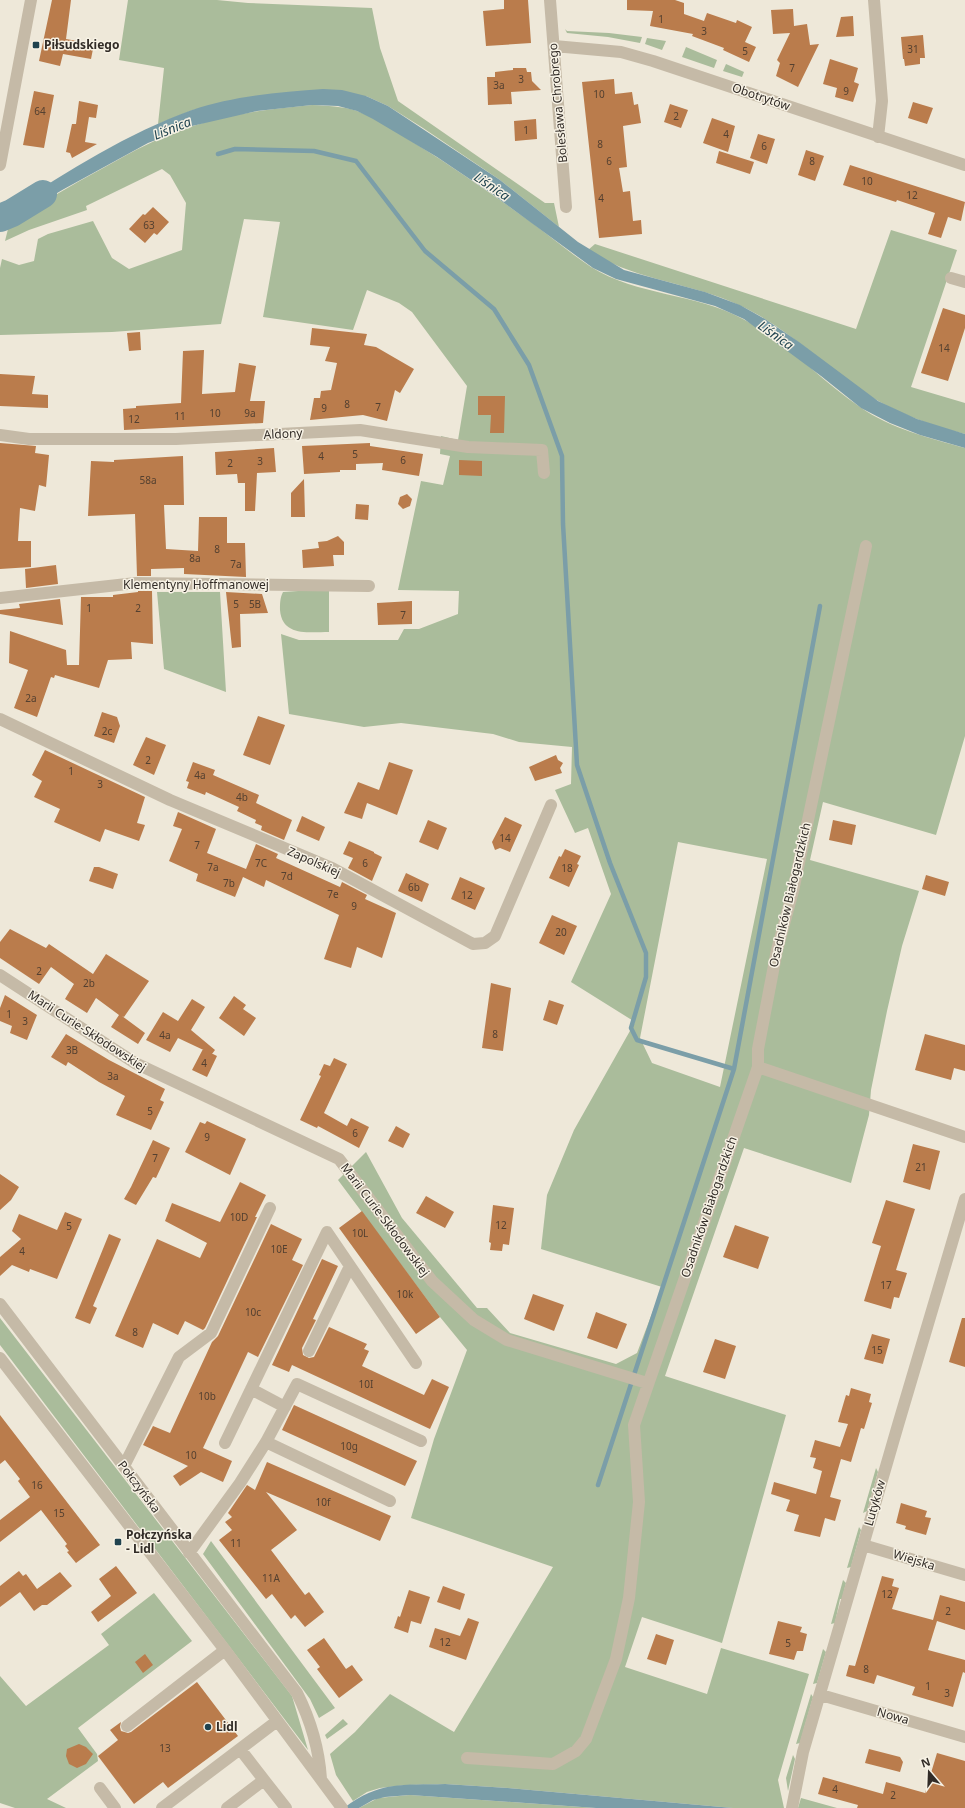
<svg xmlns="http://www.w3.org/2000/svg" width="965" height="1808" viewBox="0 0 965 1808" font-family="'Noto Sans',sans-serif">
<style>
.green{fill:#aabc9b;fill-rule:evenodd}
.water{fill:#7b9ea8}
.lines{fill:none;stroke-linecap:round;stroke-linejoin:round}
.stream{stroke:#7b9ea8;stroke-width:4.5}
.river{stroke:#7b9ea8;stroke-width:28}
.building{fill:#ba7c4c}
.minor{stroke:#c5baa7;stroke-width:12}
.poi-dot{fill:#20434f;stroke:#f7f2e5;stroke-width:1.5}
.labels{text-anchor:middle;stroke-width:3;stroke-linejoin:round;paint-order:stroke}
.number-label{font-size:10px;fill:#544030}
.poi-label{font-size:12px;font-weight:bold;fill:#322c27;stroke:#f7f2e5;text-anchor:start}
.street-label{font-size:12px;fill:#322c27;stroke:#f7f2e5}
.water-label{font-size:13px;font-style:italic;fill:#20434f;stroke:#f7f2e5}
</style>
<rect width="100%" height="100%" fill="#eee8d9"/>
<path class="green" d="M128,0h89l31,3 124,5 8,40 18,53 147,102h9l5,24 -59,-47 -77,-52 -35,-22 -22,-10 -128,3 -45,11 -35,14 6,-56 -45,-8z
M565,29l2,2 42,2 33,4 -2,6 -32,-6 -41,-4z
M647,38l19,3 -4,9 -17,-6z
M686,47l31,13 -3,8 -32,-11z
M726,64l18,8 -2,5 -19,-6z
M312,105c15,1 30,1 45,6 20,7 40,21 59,33 39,24 77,51 115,78 20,15 39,31 60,45 46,29 105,26 152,52 44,23 77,61 117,88 31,22 70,31 105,41v288l-29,99 -113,-33 -13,58 109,31 -17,55 -15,65 -16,79 -2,25 -18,68 -107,-35 -79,228 121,39 -64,228 -80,-26 -17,50 82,27 14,-46 88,26 -31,106 6,28h-51l-225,-20 -63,-4 -39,1 -26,3 -13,4 -14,9 -17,-26 -6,-21 25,-22 35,-38 64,38 99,-165 -142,-49 23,-79 33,-89 -27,-33 -102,-137 28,-28 36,66 75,90h10l23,25 106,31 21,-11 25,-66 -121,-38 6,-54 27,-65 61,-108 -64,-40 40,-88 -23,-66 -13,5 -20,-43 16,-6 1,-37 -53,-5 -26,-8 -92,-11 -37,4 -75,-13 -8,-80 18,6h99l6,-11h15l39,-15 1,-23 -61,-1 23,-109 22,4 7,-29 -10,-2 1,-18 17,4 9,-54 -55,-74 -13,-9 -32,-13 -14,40 -90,-13 17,-95 -36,-3 -23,105 -109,8 -112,3v-67l2,-9 17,6 15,-4 4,-22 10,-5 45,-13 19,37 17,11 53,-19 4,-47 -16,-28 -8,-6 -76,37 1,4 -58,20 -24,11 4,-16c31,-22 63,-40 96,-58 29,-16 57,-32 88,-41 39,-13 79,-17 119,-21zM678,842l89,17 -47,228 -68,-24 -12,-25z
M891,230l66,20 -46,137 54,16v31c-36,-9 -72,-22 -103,-43 -40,-28 -76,-64 -121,-85 -50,-24 -107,-25 -153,-56l7,-6 261,85z
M329,589v43c-19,0 -47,5 -49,-22 0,-7 0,-12 3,-18z
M157,592h63l6,100 -62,-23z
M0,1318l292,378 16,54 -308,-405z
M876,1468l2,4 -11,39 -4,2z
M859,1527l2,3 -10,37 -4,1z
M211,1541l124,167 -16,10 -9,-19 -107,-145z
M843,1580l3,3 -4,16h-2l-5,24 -4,1z
M154,1593l38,48 -114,87 19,26 1,7 -51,38 19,9h-51l-15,-5v-127l26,30 83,-61 -8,-11z
M823,1649l3,3 -9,31 -4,1z
M811,1694l2,3 -13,46 -4,1z
M343,1719l5,5 -21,15 -2,-4z
M793,1755l2,4 -7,32 -2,-13z
M410,1795l186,13h-237l19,-10z
M801,1798l36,10h-39z"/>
<path class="water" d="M323,89l19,1 24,6 22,10 112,74 78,62 46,28 81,22 35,13 25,14 34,23 79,59 39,18 48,15v14l-45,-13 -30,-12 -29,-15 -40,-32 -77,-57 -29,-13 -99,-27 -23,-11 -101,-74 -55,-37 -64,-38 -16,-8 -19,-5 -26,-1 -55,6 -65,15 -44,17 -84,46 -29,17 -26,19 2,-17c57,-37 117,-75 181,-98 41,-14 88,-18 131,-21z
M445,1784l63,4 225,20h-137l-186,-13 -25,2 -12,3 -14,8h-15c35,-27 59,-23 101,-24z"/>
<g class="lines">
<path class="stream" d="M218,154l17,-5 79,2 42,10 69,90 69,58 35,56 33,91 1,68 14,241 33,98 36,90v24l-15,51 6,12 97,29
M598,1485l136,-416 86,-463"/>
<path class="river" d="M0,218l12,-5 31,-19"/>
</g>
<path class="building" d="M52,0h19l-5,39 28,5 -3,15 -28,-5 -3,12 -21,-5z
M504,0h24l3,43 -45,3 -3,-35 21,-2z
M627,0h48l9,3v11l20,7 3,-8 29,10 1,-3 15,7 -7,15 11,5 -7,15 -26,-12 1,-2 -32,-12 1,-2 -43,-8 3,-15 -26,-1z
M793,9l1,17 13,-2 3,21 9,-1 -21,43 -22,-11 4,-13 -3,-3 13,-27 -17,1 -2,-24z
M853,16l1,20 -18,1 5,-20z
M923,35l2,23h-5v6l-15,2 -1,-7h-1l-2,-22z
M830,59l28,9 -4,14 5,2 -6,18 -18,-5 2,-9 -14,-4z
M513,68h13l1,4h4l1,9 9,9 -30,2 1,12 -24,1 -1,-28h8v-5l18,-2z
M614,79l1,15 17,-2 2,13 4,-1 3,19 -18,3 4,41 -8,1 4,24 7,-1 3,30 8,-1 1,14 -43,4 -17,-156z
M34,91l20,4 -10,53 -21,-3z
M79,101l19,4 -2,13 -7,-1 -4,25 12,2 -25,14 -2,-5 -4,-1 6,-28h4z
M913,102l20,6 -6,16 -19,-6z
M670,104l18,6 -7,18 -17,-6z
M712,118l23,8 -7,26 -25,-9z
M536,119l1,20 -22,2 -1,-20z
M758,134l17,5 -8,25 -17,-6z
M806,150l18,6 -9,25 -17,-6z
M719,151l35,11 -4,12 -34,-11z
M850,165l115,37 -4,19 -13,-4 -7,21 -13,-4 7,-21 -38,-13 -1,2 -53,-17z
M153,207l16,15 -12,13 -3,-2 -9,10 -16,-14 14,-15 2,1z
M943,308l22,7v13l-17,53 -27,-8z
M312,328l55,6 -3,11 12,2 38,22 -14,24 -5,-3 -8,31 -24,-6 -53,5 4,-22h6l1,-7 10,-1 6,-27 -12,-2 5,-14 -20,-2z
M140,332l1,18 -12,1 -2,-18z
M204,350l-2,44 33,-2 4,-29 17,3 -6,35h15l-2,22 -139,7 -1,-21 13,-1v-2l45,-3 2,-52z
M0,374l35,2 -3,18 16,1v13l-48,-2z
M478,396h27l-1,37h-14l1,-18h-13z
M0,443l36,3 -1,7 14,2 -3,32 -7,-2 -4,26 -15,-3 -2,33h13v26l-31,2z
M370,443v3l53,8 -4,22 -37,-6 1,-7 -27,1v6h-16v2l-36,2 -2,-28z
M274,448l2,24 -19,1 -2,38h-10v-28h-7l-1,-9 -21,1 -1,-23z
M183,456l1,49h-20l2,44 32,2 1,-34h28v26h18l1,34 -62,-3v-6l-33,1v7h-14l-2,-62 -47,2 3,-55 23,1v-2z
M459,460l23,1v15l-23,-1z
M304,479l1,38h-14v-24z
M407,494l5,5 -2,7 -7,3 -5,-5 2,-7z
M356,504l13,1 -1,15 -13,-1z
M338,536l6,6v13h-11l1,11 -31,2 -1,-18 17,-2 -1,-6 9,-1z
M56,565l2,19 -32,4 -1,-19z
M138,591h14l1,53 -22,-2 1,17 -24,1 -9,28 -44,-13 -1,3 -3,-1 -14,40 -23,-9 14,-38 -19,-7 1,-32 56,19 1,15h12l2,-68h32v-2l25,-3z
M226,592l36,2 6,19 -28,1 1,33 -9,1z
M60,599l3,26 -63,-11v-4l20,-2 -1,-4z
M412,601v23l-34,1 -1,-22z
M102,712l15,5 3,9 -6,17 -20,-7z
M258,716l27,9 -15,40 -27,-10z
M146,737l20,8 -12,30 -21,-10z
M45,750l100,47 -8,26 8,2 -6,16 -34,-12 -5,13 -46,-20 6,-13 -26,-12 8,-16 -10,-6z
M556,755l2,5 5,3 -3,5 2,5 -27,8 -6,-14z
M193,762l22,8 -2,5 46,20 -3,8 36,17 -8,20 -23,-10 1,-4 -7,-3 1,-3 -19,-9 2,-4 -33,-15 -1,3 -18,-7 2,-6 -3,-1z
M389,762l24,8 -16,45 -30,-12 -5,16 -18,-6 14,-31 21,8z
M178,812l38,17 -9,24 39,16 10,-25 22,10 -2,4 64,29 2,-5 25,13 -2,4 31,14 -14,45 -25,-11 -6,21 -27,-9 15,-44 -73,-35 -2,7 -21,-10 -8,20 -39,-16 2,-7 -29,-13 13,-32 -9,-3z
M302,816l23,11 -6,14 -23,-10z
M505,817l17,8 -12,27 -10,-4 -5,2 -3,-8z
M428,820l19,8 -9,22 -19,-8z
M833,820l23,5 -4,20 -23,-5z
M349,841l25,11v1l8,4 -10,24 -24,-13 5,-10 -10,-4z
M565,849l16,7 -4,8 2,1 -10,22 -20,-9 10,-22 2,1z
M94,867h5l19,7 -5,15 -24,-8z
M406,873l23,11 -7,18 -24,-11z
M926,875l23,7 -4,14 -23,-7z
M460,877l25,11 -10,22 -24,-11z
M552,915l25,11 -13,29 -25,-12z
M10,929l36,19 3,-4 44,30 13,-20 43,27 -25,36 -2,-1 23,17 -7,11 -27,-17 8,-12 -23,-17 -9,15 -22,-14 9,-15 -23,-17 -12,17 -39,-26v-16z
M491,983l20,5 -8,63 -21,-3z
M5,995l32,20 -10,25 -17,-7 2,-7 -12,-5v-13z
M234,996l12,9 -3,4 13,9 -12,18 -25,-18z
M192,999l13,8 -14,23 24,20 -3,4 -34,-16 -8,14 -24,-12 17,-28 15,9z
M549,1000l15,5 -7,20 -14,-5z
M66,1034l43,26 56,29 -5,11 4,2 -13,28 -35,-15 9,-19 -26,-14 -31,-20 -2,4 -15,-9z
M925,1034l40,11v26l-11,-3 -3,12 -36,-10z
M203,1049l14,7 -10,21 -15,-7z
M334,1058l13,6 -23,49 23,13 4,-8 18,9 -10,21 -41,-22 -1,2 -17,-8 21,-44 -2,-1 5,-11 6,2z
M207,1121l39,18 -16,36 -45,-23 15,-30 5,2z
M396,1126l14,8 -7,14 -15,-7z
M153,1140l17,8 -14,30 -3,-1 -17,28 -12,-6 7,-12z
M913,1144l27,7 -10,39 -27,-8z
M0,1174l19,13 -8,13 -11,10z
M240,1182l26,13 -11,22h2l-52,111 -2,2 -18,-9 -7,14 -25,-12 -10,25 -28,-12 42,-97 43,19 7,-15 -42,-22 7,-18 48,19z
M426,1196l28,16 -9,16 -29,-15z
M886,1200l29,9 -19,61 11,3 -8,25 -5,-1 -3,12 -27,-8 17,-55 -9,-3z
M493,1205l21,3 -5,37 -6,-1 -1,7 -12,-1 1,-7 -2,-1z
M362,1211l78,106 -24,17 -77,-106z
M65,1212l17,7 -25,60 -27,-10 -1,3 -17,-7 -12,11v-19l21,-18 -9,-8 7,-17 38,16z
M271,1224l31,15 -10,21 11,5 -45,92 -10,-5 -45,96 29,13 -9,21 -22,-10 -21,14 -7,-10 15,-10 -45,-21 10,-19 17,7 42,-91 6,-6z
M735,1225l34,12 -11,32 -35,-12z
M109,1234l12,5 -28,67 4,2 -7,16 -15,-6z
M322,1259l16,7 -25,53 3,1 -14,28 1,7 6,3 5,-1 15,-30 38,17 -3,5 5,2 -7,15 62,29 8,-16 17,8 -19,42 -138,-64 -3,7 -17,-7z
M533,1294l31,11 -10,26 -30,-12z
M596,1312l31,12 -10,25 -30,-11z
M962,1318h3v49l-16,-5z
M872,1334l18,5 -7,25 -19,-5z
M715,1339l21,7 -11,33 -22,-7z
M851,1388l20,6 -2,8 3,1 -8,26 -3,-1 -10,34 -10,-3 -11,38 11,3 -6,21 -10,-3 -5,19 -26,-6 5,-16 -13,-4 4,-11 -19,-6 3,-12 42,12 6,-23 -9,-3 3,-10 -6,-1 5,-17 25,7 8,-23 -10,-2 8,-27 3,1z
M294,1405l123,56 -12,25 -123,-56z
M0,1415l100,130 -24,18 -9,-11 2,-1 -4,-5 2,-2 -26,-34 -41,32v-22l30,-23 -12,-16 2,-2 -15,-19 -5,4z
M267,1462l124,54 -11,25 -114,-49 31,38 -26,20 34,45 4,-3 15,20 -19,15 -10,-12 -4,4 -19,-25 -6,5 -47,-59 13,-10 -7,-8 7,-5 -4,-4 19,-28 8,5z
M901,1503l26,8 -2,6 6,1 -5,17 -21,-6 1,-3 -10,-3z
M116,1566l21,27 -39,29 -7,-10 20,-16 -12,-17z
M19,1571l4,5 3,-2 11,15 23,-17 12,14 -25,19h-5l-8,6 -14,-19 -20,15v-21z
M882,1576l12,3 -2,7 7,2 -7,21 41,11 7,-25 25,7v28l-28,-9 -9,29 37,10v13l-2,-1 -10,35 -41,-12 3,-8 -38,-12 -3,9 -28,-8 3,-11 6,1z
M443,1586l22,8 -5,16 -23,-8z
M409,1590l21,7 -9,27 -10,-3 -3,12 -14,-5 4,-12 2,1z
M468,1618l11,4 -13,38 -37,-13 6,-19 25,8z
M778,1621l24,6 -2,5 7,2 -4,17h-6l-3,9 -25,-6z
M656,1634l18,6 -8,25 -19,-6z
M324,1638l22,31 6,-4 11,15 -24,18 -22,-29 3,-2 -13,-17z
M145,1654l8,11 -10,8 -8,-11z
M197,1682l41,54 -70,52 -5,-6 -29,22 -36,-48 20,-16 -8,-10 11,-8 -1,5 1,4 7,2 3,-1z
M79,1744l7,3 7,7 -7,10 -9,4 -8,-4 -3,-8 1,-7z
M869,1749l31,8 3,5 -3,10 -35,-9z
M937,1753l28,8v47h-108l1,-3 -40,-11 5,-17 60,17 3,-12 39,11z"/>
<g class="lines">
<path class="minor" d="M550,0l16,207
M874,0l8,101 -4,36
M554,46l67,6 32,9 312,104
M0,165l31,-165
M951,278l14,4
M0,435l29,4h147l184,-9 108,17 74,3 2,23
M0,598l136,-15 233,3
M0,719l170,81 162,68 141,76 12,-1 10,-7 56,-131
M0,975l135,88 204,96 93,122 42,39 33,20 140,43
M758,1067l207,70
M0,1304l297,389c14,28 22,55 24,86
M309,1351l41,-85
M0,1358l225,292 117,158
M251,1389l34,18
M266,1442l124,59
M225,1443l102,-211 89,131
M124,1466l55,-109 32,-24 59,-125
M863,1545l102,30
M189,1553l51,-70 26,-41 31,-58 124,57
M821,1695l144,42
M127,1726l98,-76
M467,1758l86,6 23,-13 10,-12 30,-80 13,-61 10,-96 -5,-77 124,-358v-18l19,-99 16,-59 73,-345
M264,1780l22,28
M100,1788l15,20
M162,1808l115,-87
M227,1808l37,-28 -24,-31
M792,1808l11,-56 95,-327 67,-226"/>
</g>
<g class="poi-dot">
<rect x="32" y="41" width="8" height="8" rx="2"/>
<rect x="114" y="1538" width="8" height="8" rx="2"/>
<circle cx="208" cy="1727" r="4"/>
</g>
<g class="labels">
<g class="number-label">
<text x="661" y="23">1</text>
<text x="704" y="35">3</text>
<text x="913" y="53">31</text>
<text x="745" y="55">5</text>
<text x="792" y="72">7</text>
<text x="521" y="83">3</text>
<text x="499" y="89">3a</text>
<text x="846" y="95">9</text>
<text x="599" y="98">10</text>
<text x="40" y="115">64</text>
<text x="676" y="120">2</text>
<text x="526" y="134">1</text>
<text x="726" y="138">4</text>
<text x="600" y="148">8</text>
<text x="764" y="150">6</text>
<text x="609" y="165">6</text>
<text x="812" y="165">8</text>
<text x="867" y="185">10</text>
<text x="912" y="199">12</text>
<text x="601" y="202">4</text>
<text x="149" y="229">63</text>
<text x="944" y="352">14</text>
<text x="347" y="408">8</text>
<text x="378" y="411">7</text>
<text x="324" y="412">9</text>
<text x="215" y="417">10</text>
<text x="250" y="417">9a</text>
<text x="180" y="420">11</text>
<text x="134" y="423">12</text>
<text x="355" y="458">5</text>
<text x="321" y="460">4</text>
<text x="403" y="464">6</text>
<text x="260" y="465">3</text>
<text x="230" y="467">2</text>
<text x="148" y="484">58a</text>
<text x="217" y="553">8</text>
<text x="195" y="562">8a</text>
<text x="236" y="568">7a</text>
<text x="236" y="608">5</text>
<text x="255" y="608">5B</text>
<text x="89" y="612">1</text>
<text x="138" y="612">2</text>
<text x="403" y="619">7</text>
<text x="31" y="702">2a</text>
<text x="107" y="735">2c</text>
<text x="148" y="764">2</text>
<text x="71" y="775">1</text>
<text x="200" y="779">4a</text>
<text x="100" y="788">3</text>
<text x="242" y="801">4b</text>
<text x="505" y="842">14</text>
<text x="197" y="849">7</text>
<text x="261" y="867">7C</text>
<text x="365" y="867">6</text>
<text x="213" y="871">7a</text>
<text x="567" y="872">18</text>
<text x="287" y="880">7d</text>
<text x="229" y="887">7b</text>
<text x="414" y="891">6b</text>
<text x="333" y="898">7e</text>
<text x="467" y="899">12</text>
<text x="354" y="910">9</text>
<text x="561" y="936">20</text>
<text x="39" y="975">2</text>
<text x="89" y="987">2b</text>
<text x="9" y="1018">1</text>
<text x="25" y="1025">3</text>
<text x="495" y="1038">8</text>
<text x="165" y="1039">4a</text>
<text x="72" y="1054">3B</text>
<text x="204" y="1067">4</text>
<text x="113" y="1080">3a</text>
<text x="150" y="1115">5</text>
<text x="355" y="1137">6</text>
<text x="207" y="1141">9</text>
<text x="155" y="1162">7</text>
<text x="921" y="1171">21</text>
<text x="239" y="1221">10D</text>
<text x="501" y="1229">12</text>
<text x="69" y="1230">5</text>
<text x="360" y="1237">10L</text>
<text x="279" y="1253">10E</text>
<text x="22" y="1255">4</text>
<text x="886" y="1289">17</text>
<text x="405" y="1298">10k</text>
<text x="253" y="1316">10c</text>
<text x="135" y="1336">8</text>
<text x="877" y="1354">15</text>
<text x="366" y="1388">10I</text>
<text x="207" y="1400">10b</text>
<text x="349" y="1450">10g</text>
<text x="191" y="1459">10</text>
<text x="37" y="1489">16</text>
<text x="323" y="1506">10f</text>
<text x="59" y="1517">15</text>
<text x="236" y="1547">11</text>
<text x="271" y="1582">11A</text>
<text x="887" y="1598">12</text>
<text x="948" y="1615">2</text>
<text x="445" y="1646">12</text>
<text x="788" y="1647">5</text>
<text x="866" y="1673">8</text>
<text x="928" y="1690">1</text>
<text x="947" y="1697">3</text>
<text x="165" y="1752">13</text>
<text x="835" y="1793">4</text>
<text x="893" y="1799">2</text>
</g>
<g class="poi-label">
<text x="44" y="49">Piłsudskiego</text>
<text x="126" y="1539">Połczyńska<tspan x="126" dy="14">- Lidl</tspan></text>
<text x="216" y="1731">Lidl</text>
</g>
<g class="street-label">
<text transform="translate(761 97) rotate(19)" y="4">Obotrytów</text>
<text transform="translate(558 103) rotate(-95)" y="4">Bolesława Chrobrego</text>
<text transform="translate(283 434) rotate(-3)" y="4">Aldony</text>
<text x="196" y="589">Klementyny Hoffmanowej</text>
<text transform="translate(314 862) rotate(24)" y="4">Zapolskiej</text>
<text transform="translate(790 895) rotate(-77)" y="4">Osadników Białogardzkich</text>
<text transform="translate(87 1031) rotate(33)" y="4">Marii Curie-Skłodowskiej</text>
<text transform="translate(709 1207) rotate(-71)" y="4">Osadników Białogardzkich</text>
<text transform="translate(385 1220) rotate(53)" y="4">Marii Curie-Skłodowskiej</text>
<text transform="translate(139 1487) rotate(53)" y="4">Połczyńska</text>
<text transform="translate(875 1503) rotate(-74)" y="4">Lutyków</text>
<text transform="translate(914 1560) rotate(17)" y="4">Wiejska</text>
<text transform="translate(893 1716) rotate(16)" y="4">Nowa</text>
</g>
<g class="water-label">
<text transform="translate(172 128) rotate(-22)" y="5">Liśnica</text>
<text transform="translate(492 186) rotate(34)" y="5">Liśnica</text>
<text transform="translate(776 335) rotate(35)" y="5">Liśnica</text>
</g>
</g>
<g transform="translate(929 1772) rotate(341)" stroke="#f7f2e5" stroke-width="3" paint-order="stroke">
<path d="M0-3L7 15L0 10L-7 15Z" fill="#322c27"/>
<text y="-6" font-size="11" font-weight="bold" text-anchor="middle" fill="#322c27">N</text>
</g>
</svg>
